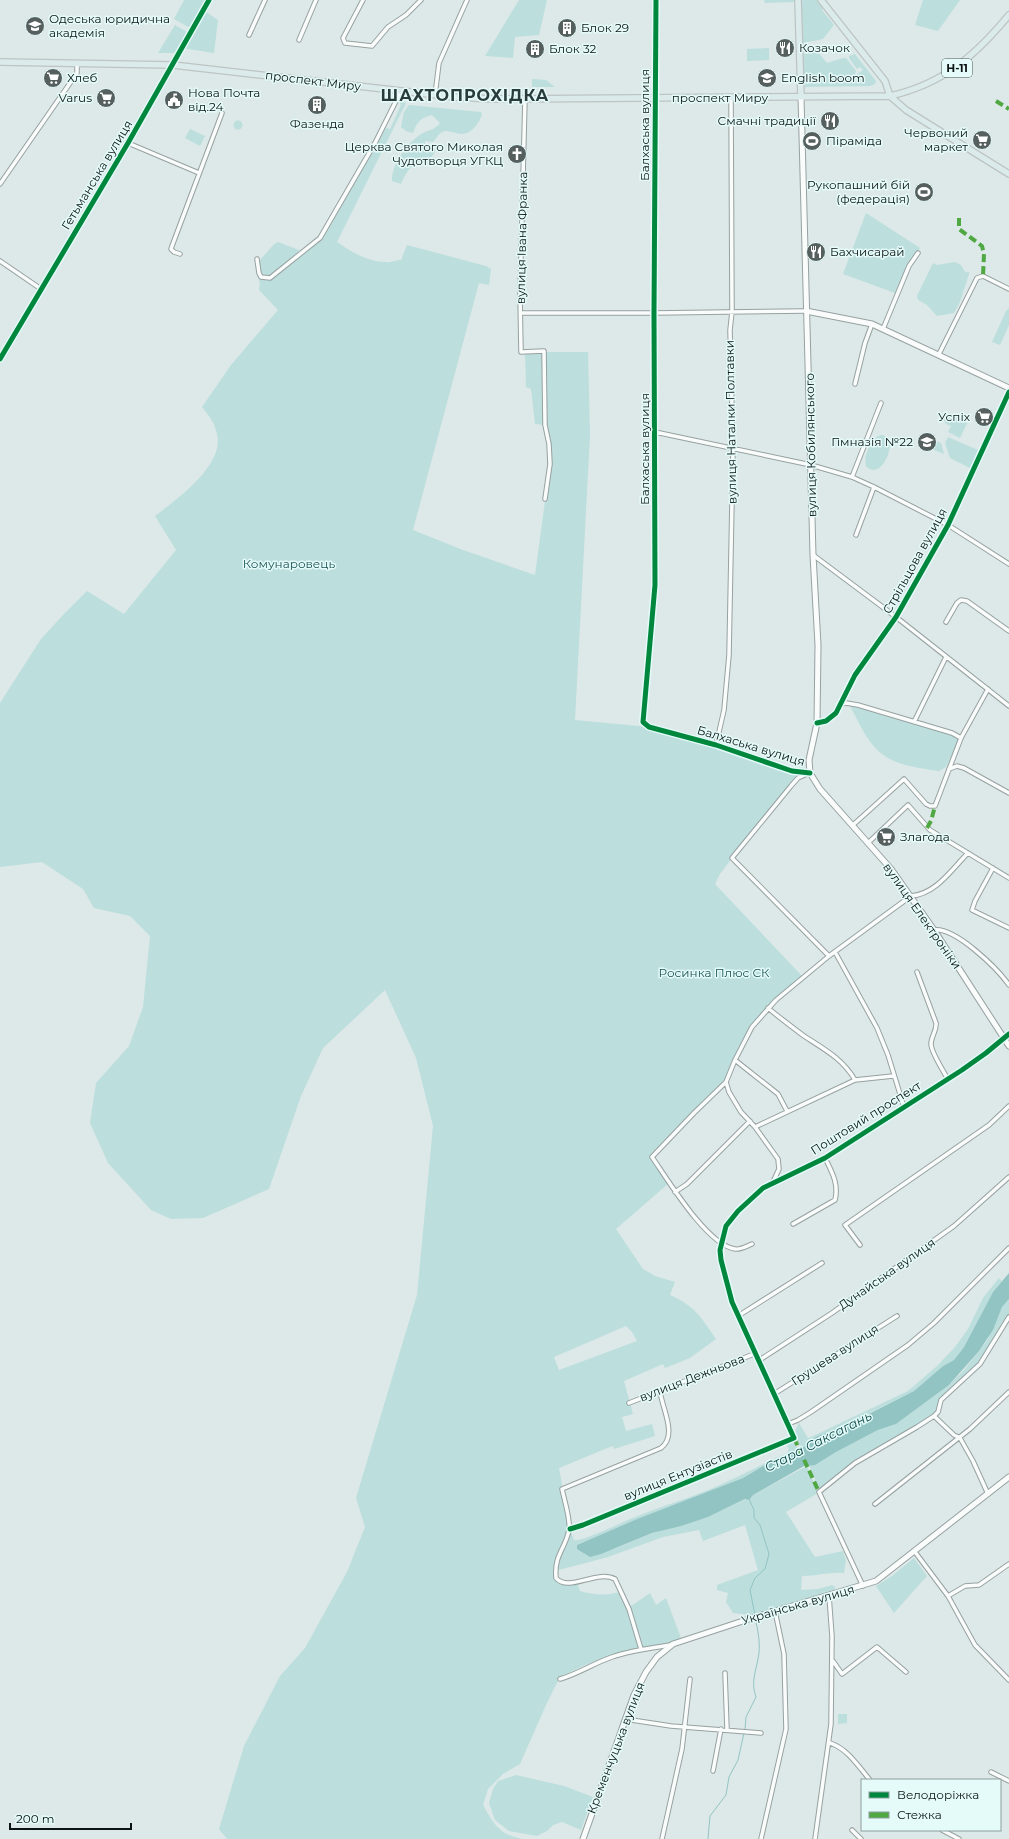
<svg xmlns="http://www.w3.org/2000/svg" width="1009" height="1839" viewBox="0 0 1009 1839" font-family="Montserrat,sans-serif">
<style>
.green{fill:#bcdedd;fill-rule:evenodd}
.water{fill:#92c4c3}
.lines{fill:none;stroke-linecap:round;stroke-linejoin:round}
.stream{stroke:#92c4c3;stroke-width:1}
.street-casing{stroke:#97a1a0;stroke-width:5.5}
.secondary-casing{stroke:#97a1a0;stroke-width:7}
.primary-casing{stroke:#bdc4c3;stroke-width:8}
.street{stroke:#fafcfc;stroke-width:3.5}
.secondary{stroke:#fafcfc;stroke-width:5}
.primary{stroke:#dbebeb;stroke-width:5.5}
.quiet{stroke:#50a842;stroke-width:4;stroke-dasharray:8 4;stroke-linecap:butt}
.cycleway-casing{stroke:#e4fbfa;stroke-width:8}
.cycleway{stroke:#00873e;stroke-width:5}
.labels{text-anchor:middle;stroke-width:3;stroke-linejoin:round;paint-order:stroke}
.shield{fill:#e4fbfa;stroke:#4d5958;stroke-width:1}
.shield-label{font-size:11px;font-weight:bold;fill:#0c1413}
.poi-label{font-size:12px;fill:#0c1413;stroke:#e4fbfa;text-anchor:start}
.street-label{font-size:12px;fill:#0c1413;stroke:#e4fbfa}
.park-label{font-size:12px;fill:#1a5352;stroke:#e4fbfa}
.water-label{font-size:13px;font-style:italic;fill:#0f4b4a;stroke:#e4fbfa}
.district-label{font-size:16px;font-weight:bold;letter-spacing:1px;fill:#293c3b;stroke:#e4fbfa}
</style>
<rect width="100%" height="100%" fill="#dce9e8"/>
<path class="green" d="M184,0h21l-15,28 -16,-9z
M519,0h28l-8,35 -24,2 -2,21 -28,-2z
M764,0h30v2l-29,1z
M800,0h17l6,7 -1,3 12,15 -11,14 -20,4z
M923,0h37l-22,31 -23,-6z
M203,10l15,10 -4,33 -32,-5z
M175,25l12,7 -12,21h-17z
M769,48v12l-22,1v-12z
M818,52l9,11 16,-5h3l10,13 -1,2 1,2 7,-5 -3,-3 -3,2 -8,-11v-2l6,-2 21,27 -1,3 -5,2 -65,1 -2,-33z
M532,79l14,1 9,7h-23z
M399,101l7,2 -69,139c16,11 29,19 49,20 5,1 10,-2 15,-2l6,-15 79,21 5,3 -2,16 -10,-2 -66,247 50,20 72,25 15,-111 -5,-39 -10,-1 -4,-35 -5,-2 -1,-35h63l2,83 -15,285 74,7 67,18 76,26 18,2 -12,5 -66,80 -12,16 -5,10 88,93 -27,23 -24,27 -26,55 -74,75 17,26 -53,46 27,40 12,7 20,6 -5,13c25,11 31,22 46,44l-26,19 -25,10 -2,-4 -39,17 9,33 -11,3 4,14 26,-7 3,12 -41,13 -1,-3 -8,3 -46,19 11,61 4,11c9,2 48,-18 59,-22 26,-11 54,-19 80,-30 25,-11 49,-24 74,-35l2,-4 -3,-6 8,-2 5,10 -29,11 -27,16 -106,41 -60,26 37,4 38,-16 56,-16 38,-18 3,1 4,-5 54,-29 11,27 -32,19 29,45 28,-6 3,9 -2,13c-15,-1 -27,3 -42,3l-1,14 17,-1 14,-4 3,2 -1,5 -84,23 -17,-2 -7,-11 2,-9 -11,-3v-5l41,-15 -13,-45 -42,16 -4,-11 -36,7 -55,20 -53,14 4,11h18l3,9c14,4 29,5 43,0l8,15 19,-13 6,12 10,-7 15,40 -9,5 -46,8 -41,14 -25,12 -14,28 -26,59 -17,10 -15,15 -5,16c11,19 15,29 39,34h-295l-8,-10 25,-83 36,-70 25,-28 42,-76 18,-45 -9,-29 61,-203 16,-169 -17,-68 -31,-68 -62,58 -22,48 -32,93 -66,29 -32,1 -20,-9 -43,-47 -18,-40 6,-40 33,-37 14,-39 7,-71 -20,-20 -36,-8 -11,-19 -41,-27 -42,5v-164l41,-64 21,-23 25,-25 37,23 52,-64 -21,-34c21,-16 70,-51 62,-82 -2,-11 -8,-18 -15,-27l29,-42 47,-55 -19,-20 1,-6 -3,-10 4,5h10l51,-39 64,-112 4,1 11,-24zM626,1326l6,6 5,9 -78,29 -5,-13z
M409,105l72,7 1,3c-3,8 -10,19 -21,19 -6,0 -13,-5 -19,-2 -4,2 -6,7 -9,10l-8,-1v3l11,5c-4,12 -11,10 -20,15 -7,3 -12,12 -15,20l-9,-3c-1,-16 16,-38 29,-47 7,-4 14,-4 19,-11l-8,-8c-12,3 -15,7 -19,18l-7,-2 -5,-4 3,-15z
M233.5 125a4.5 4.5 0 1 1 9 0a4.5 4.5 0 1 1-9 0Z
M190,129l15,7 -5,10 -15,-8z
M866,213l54,35 -12,18 -13,27 -52,-19z
M278,242l21,8c-9,11 -19,24 -34,27l-5,-5v-12l14,-16z
M955,262l6,3 4,7h4v2l-9,28 -6,11 -17,3 -10,-11 -9,-5 -1,-4 16,-33 4,2z
M1009,308v17l-9,20 -8,-3 14,-31z
M947,414l20,9 -7,15 -12,-6 3,-6 -5,-2 -2,-4z
M882,435l7,3c5,11 -9,43 -23,28 -3,-10 6,-30 16,-31z
M948,437l30,13 -8,18 -20,-10 -5,-15z
M936,441l5,2 3,11 -12,-5z
M849,704l66,19 36,12 8,5 -13,27 -7,4c-19,-3 -42,-5 -57,-17 -15,-11 -24,-34 -33,-50z
M999,1278l3,3 -9,11 -29,55 -10,13 -11,6 -29,25 -79,39 -34,19 -7,-16 5,-10 9,15 3,-1 97,-46 29,-25 18,-19 13,-18 15,-31z
M1009,1299v18l-29,47 -39,36 -3,12 -4,4 -79,47 -35,28 -11,-26 6,-1 21,-12 42,-22 18,-6 53,-39 15,-15 24,-31 14,-32z
M914,1558l13,18 -33,37 -18,-27 16,-10z
M838,1714h9v9l-9,1z
M516,1775l48,11 29,11 -12,33 -19,-8 -9,3 -6,6 -10,5 -28,-5 -14,-11 -6,-17 4,-14 5,-8z"/>
<path class="water" d="M1009,1273v26l-7,8 -9,23 -14,21 -30,34 -53,39 -18,6 -42,22 -21,13 -11,1 -51,29 -4,5 -4,-1 -37,18 -27,9 -29,7 -51,21 -11,3 -13,-8v-4l60,-26 106,-41 27,-16 29,-11 17,-14 29,-11 69,-35 29,-25 11,-6 10,-13 29,-55z"/>
<g class="lines">
<path class="stream" d="M749,1499l5,11v8l6,7 9,29 -4,15 -10,9 -5,12 5,25
M745,1729l1,-12 10,-20c-6,-16 1,-28 3,-44 1,-12 -1,-23 -4,-35
M708,1839l2,-23 16,-21 3,-18 9,-17 6,-27"/>
<defs>
<path id="street" d="M363,0l-20,38 2,5 27,3 16,-19 18,-12 15,-15
M656,0l-2,313 1,272 -12,137 6,5 67,18 76,26 18,2
M249,35l16,-35
M299,40l17,-40
M435,95l4,-32 28,-63
M525,99l-5,195 1,58 23,-1 1,74 4,19 1,20 -5,35
M128,143l71,30
M0,184l77,-111v-10
M180,254l-6,-2 -3,-3 1,-3 50,-133
M257,259l2,14 2,4 9,1 50,-40 55,-95 26,-52
M0,261l41,28
M521,313h133l152,-2
M883,329l26,-63 9,-13
M939,354l38,-76 6,-2 26,13
M855,384l10,-41 7,-19
M655,432l156,33 41,12 22,10 74,38 61,39
M852,477l29,-74
M856,535l18,-48
M813,555l83,62 113,89
M946,622l11,-19 4,-3 6,1 42,30
M840,705l6,-2 12,2 94,28 9,5
M914,722l32,-65
M817,723l9,-2 10,-8 19,-38 41,-58 52,-92 61,-133
M716,745l8,-35 5,-55 4,-206 -3,-119 2,-18 -1,-214
M949,769l8,-3 7,2 45,25
M807,774l-9,4 -7,8 -59,72 97,98
M853,825l51,-46 22,25 4,2h5l26,-68 27,-49
M868,843l40,-38 22,25 79,48
M993,868l-18,33 -3,9 37,18
M934,930c21,-3 63,38 75,55
M835,952l42,76 11,27 16,52
M917,972l19,51c1,8 -5,13 -5,21 0,8 12,26 16,34
M768,1008c12,10 24,19 36,28 20,13 39,23 51,44
M735,1060l43,34 9,17
M726,1082l-32,31 -42,44c16,23 55,88 83,92 5,1 12,-3 17,-5
M755,1127l100,-47 38,-4
M773,1182l6,-13 -1,-10 -23,-32 -14,-15 -12,-20 -3,-10 9,-22 17,-33 24,-27 53,-44 82,-60c25,-2 40,-26 57,-43
M675,1192l12,-8 63,-63
M793,1224l42,-24c4,-16 -3,-28 -10,-42
M860,1245l-15,-20 144,-100 20,-19
M738,1316l84,-53
M758,1361l74,-48 122,-87 55,-49
M774,1394l123,-78
M629,1403l125,-49
M934,1416l20,19 6,3 13,23 15,33
M788,1424l10,-4 13,-8 97,-67 26,-22 75,-75
M875,1504l95,-75 39,-37
M570,1529l13,-4 211,-87 -62,-136 -11,-42 -1,-10 6,-24 12,-15 25,-23 62,-30 137,-88 41,-31
M915,1552l33,44 27,49 34,35
M863,1586l-44,-94 36,-29 62,-36 17,-11 4,-4 3,-12 39,-36 29,-47
M948,1596l17,-10 14,-1 30,-21
M641,1649l-12,-40 -14,-30c-18,-10 -46,14 -59,-1 -2,-24 9,-28 13,-48 2,-9 -5,-31 -7,-41l99,-41c17,-13 1,-39 -1,-57
M833,1661l9,13 35,-27 29,25
M725,1673l2,56
M560,1679c18,-5 34,-16 52,-22 19,-7 39,-9 59,-12
M625,1719l46,7 90,7
M830,1743c18,6 28,23 40,37
M713,1771l8,-42
M991,1772l18,9
M852,1830l9,9
M942,1830l17,9
M662,1839l20,-90 8,-70
M761,1839l25,-110 -2,-75 -9,-43
M815,1839l16,-115 1,-88 -3,-40"/>
<path id="secondary" d="M801,97l12,458 5,90 -1,78 -8,37 1,13 10,16 71,80 43,61 75,116
M806,311l66,13 137,64
M0,359l128,-216 81,-143
M1003,1039l6,-5
M583,1839l51,-144 12,-23 11,-15 16,-13 76,-25 127,-38 133,-104"/>
<path id="primary" d="M798,0l3,97
M821,0l64,81 5,15 16,14 103,64
M0,62l173,3 282,32 38,2 397,-3c53,-12 85,-40 119,-81"/>
</defs>
<use href="#street" class="street-casing"/>
<use href="#secondary" class="secondary-casing"/>
<use href="#primary" class="primary-casing"/>
<use href="#street" class="street"/>
<use href="#secondary" class="secondary"/>
<use href="#primary" class="primary"/>
<path class="quiet" d="M996,101l13,8
M959,218v11l23,17 2,8 -1,22
M927,828l4,-7 4,-15
M794,1438l25,54"/>
<defs>
<path id="cycleway" d="M656,0l-2,313 1,272 -12,137 6,5 67,18 76,26 18,2
M0,359l128,-216 81,-143
M817,723l9,-2 10,-8 19,-38 41,-58 52,-92 61,-133
M570,1529l13,-4 211,-87 -62,-136 -11,-42 -1,-10 6,-24 12,-15 25,-23 62,-30 137,-88 24,-17 23,-19"/>
</defs>
<use href="#cycleway" class="cycleway-casing"/>
<use href="#cycleway" class="cycleway"/>
</g>
<defs>
<symbol id="university-disc" viewBox="-11 -11 22 22"><circle r="9.5" fill="#555f5e" stroke="#e4fbfa"/><path d="M0-5L7-2L0 1L-7-2ZM-4 1L0 2.5L4 1V4Q0 6-4 4Z" fill="#fff"/></symbol>
<symbol id="building-disc" viewBox="-11 -11 22 22"><circle r="9.5" fill="#555f5e" stroke="#e4fbfa"/><path d="M-4-6H4V6H1V3H-1V6H-4ZM-2.5-4.3h1.7v1.8h-1.7ZM.8-4.3h1.7v1.8H.8ZM-2.5-1h1.7V.8h-1.7ZM.8-1h1.7V.8H.8Z" fill="#fff"/></symbol>
<symbol id="restaurant-disc" viewBox="-11 -11 22 22"><circle r="9.5" fill="#555f5e" stroke="#e4fbfa"/><path d="M-5-6h1v4h1v-4h1v4h1v-4h1v5L-1.5 .5V6h-2V.5L-5-1ZM5-6V6H3V1.5H1.5Q1.5-4 5-6Z" fill="#fff"/></symbol>
<symbol id="supermarket-disc" viewBox="-11 -11 22 22"><circle r="9.5" fill="#555f5e" stroke="#e4fbfa"/><path d="M-6-5.5h2.5l.6 2H6L4.5 2H-2.5L-4.4-4H-6ZM-1.5 3.2a1.3 1.3 0 1 0 .1 0ZM3 3.2a1.3 1.3 0 1 0 .1 0Z" fill="#fff"/></symbol>
<symbol id="school-disc" viewBox="-11 -11 22 22"><circle r="9.5" fill="#555f5e" stroke="#e4fbfa"/><path d="M0-5L7-2L0 1L-7-2ZM-4 1L0 2.5L4 1V4Q0 6-4 4Z" fill="#fff"/></symbol>
<symbol id="civic-disc" viewBox="-11 -11 22 22"><circle r="9.5" fill="#555f5e" stroke="#e4fbfa"/><path d="M-.6-6.5H3V-4.5H.6V-3L4-1V1h2V6H-6V1h2V-1L-.6-3ZM-1.2 2.5V6h2.4V2.5Z" fill="#fff"/></symbol>
<symbol id="stadium-disc" viewBox="-11 -11 22 22"><circle r="9.5" fill="#555f5e" stroke="#e4fbfa"/><path d="M0-5a6.5 5 0 1 0 0 10a6.5 5 0 1 0 0-10ZM-3.5-1.8h7v3.6h-7Z" fill="#fff"/></symbol>
<symbol id="church-disc" viewBox="-11 -11 22 22"><circle r="9.5" fill="#555f5e" stroke="#e4fbfa"/><path d="M-1.2-6h2.4v3.5h3.3v2.4h-3.3V6h-2.4V-.1h-3.3v-2.4h3.3Z" fill="#fff"/></symbol>
</defs>
<g fill-rule="evenodd">
<use href="#university-disc" x="24" y="15" width="22" height="22"/>
<use href="#building-disc" x="556" y="17" width="22" height="22"/>
<use href="#restaurant-disc" x="774" y="37" width="22" height="22"/>
<use href="#building-disc" x="524" y="38" width="22" height="22"/>
<use href="#supermarket-disc" x="42" y="67" width="22" height="22"/>
<use href="#school-disc" x="756" y="67" width="22" height="22"/>
<use href="#supermarket-disc" x="95" y="87" width="22" height="22"/>
<use href="#civic-disc" x="163" y="89" width="22" height="22"/>
<use href="#building-disc" x="306" y="94" width="22" height="22"/>
<use href="#restaurant-disc" x="819" y="110" width="22" height="22"/>
<use href="#supermarket-disc" x="971" y="129" width="22" height="22"/>
<use href="#stadium-disc" x="801" y="130" width="22" height="22"/>
<use href="#church-disc" x="506" y="143" width="22" height="22"/>
<use href="#stadium-disc" x="913" y="181" width="22" height="22"/>
<use href="#restaurant-disc" x="805" y="241" width="22" height="22"/>
<use href="#supermarket-disc" x="973" y="406" width="22" height="22"/>
<use href="#school-disc" x="916" y="431" width="22" height="22"/>
<use href="#supermarket-disc" x="875" y="826" width="22" height="22"/>
</g>
<g class="labels">
<rect class="shield" x="942" y="59" width="30" height="18" rx="3"/>
<g class="shield-label">
<text x="957" y="72">Н-11</text>
</g>
<g class="poi-label">
<text x="49" y="23">Одеська юридична<tspan x="49" dy="14">академія</tspan></text>
<text x="581" y="32">Блок 29</text>
<text x="799" y="52">Козачок</text>
<text x="549" y="53">Блок 32</text>
<text x="67" y="82">Хлеб</text>
<text x="781" y="82">English boom</text>
<text x="188" y="97">Нова Почта<tspan x="188" dy="14">від.24</tspan></text>
<text x="92" y="102" text-anchor="end">Varus</text>
<text x="816" y="125" text-anchor="end">Смачні традиції</text>
<text x="317" y="128" text-anchor="middle">Фазенда</text>
<text x="968" y="137" text-anchor="end">Червоний<tspan x="968" dy="14">маркет</tspan></text>
<text x="826" y="145">Піраміда</text>
<text x="503" y="151" text-anchor="end">Церква Святого Миколая<tspan x="503" dy="14">Чудотворця УГКЦ</tspan></text>
<text x="910" y="189" text-anchor="end">Рукопашний бій<tspan x="910" dy="14">(федерація)</tspan></text>
<text x="830" y="256">Бахчисарай</text>
<text x="970" y="421" text-anchor="end">Успіх</text>
<text x="913" y="446" text-anchor="end">Гімназія №22</text>
<text x="900" y="841">Злагода</text>
</g>
<g class="street-label">
<text transform="translate(313 81) rotate(7)" y="4">проспект Миру</text>
<text x="720" y="102">проспект Миру</text>
<text transform="translate(645 125) rotate(-90)" y="4">Балхаська вулиця</text>
<text transform="translate(97 175) rotate(-59)" y="4">Гетьманська вулиця</text>
<text transform="translate(522 238) rotate(-89)" y="4">вулиця Івана Франка</text>
<text transform="translate(731 422) rotate(-91)" y="4">вулиця Наталки Полтавки</text>
<text transform="translate(811 445) rotate(-91)" y="4">вулиця Кобилянського</text>
<text transform="translate(645 449) rotate(-90)" y="4">Балхаська вулиця</text>
<text transform="translate(915 561) rotate(-61)" y="4">Стрільцова вулиця</text>
<text transform="translate(751 746) rotate(17)" y="4">Балхаська вулиця</text>
<text transform="translate(922 916) rotate(55)" y="4">вулиця Електроніки</text>
<text transform="translate(866 1118) rotate(-32)" y="4">Поштовий проспект</text>
<text transform="translate(887 1274) rotate(-35)" y="4">Дунайська вулиця</text>
<text transform="translate(835 1355) rotate(-33)" y="4">Грушева вулиця</text>
<text transform="translate(692 1378) rotate(-21)" y="4">вулиця Дежньова</text>
<text transform="translate(678 1475) rotate(-22)" y="4">вулиця Ентузіастів</text>
<text transform="translate(798 1605) rotate(-16)" y="4">Українська вулиця</text>
<text transform="translate(616 1748) rotate(-69)" y="4">Кременчуцька вулиця</text>
</g>
<g class="park-label">
<text x="289" y="568">Комунаровець</text>
<text x="714" y="977">Росинка Плюс СК</text>
</g>
<g class="water-label">
<text transform="translate(818 1441) rotate(-27)" y="5">Стара Саксагань</text>
</g>
<g class="district-label">
<text x="465" y="101">ШАХТОПРОХІДКА</text>
</g>
</g>
<rect x="861" y="1779" width="140" height="52" fill="#e4fbfa" stroke="#8e9f9e"/>
<rect x="869" y="1792" width="20" height="6" fill="#00873e" stroke="#8e9f9e"/>
<text x="897" y="1799" font-size="12" fill="#0c1413">Велодоріжка</text>
<rect x="869" y="1812" width="20" height="6" fill="#50a842" stroke="#8e9f9e"/>
<text x="897" y="1819" font-size="12" fill="#0c1413">Стежка</text>
<path d="M10 1823v6h121v-6" fill="none" stroke="#0c1413" stroke-width="2"/>
<text x="16" y="1823" font-size="12" fill="#0c1413" stroke="#e4fbfa" stroke-width="3" paint-order="stroke">200 m</text>
</svg>
